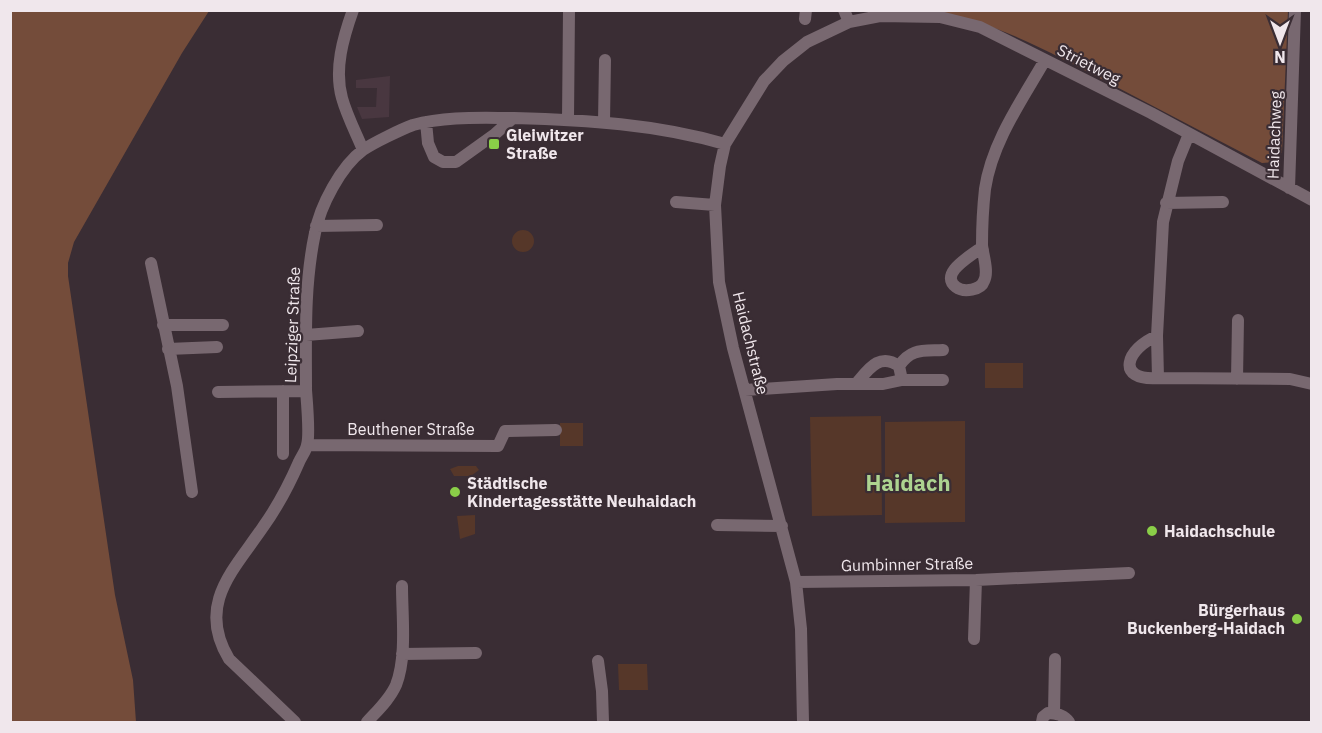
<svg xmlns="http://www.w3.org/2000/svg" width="1322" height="733" viewBox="0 0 1322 733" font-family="'IBM Plex Sans',sans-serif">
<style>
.built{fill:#493740}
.green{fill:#563729}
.forest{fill:#744c3a}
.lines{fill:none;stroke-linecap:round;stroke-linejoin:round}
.minor{stroke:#786870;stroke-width:12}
.poi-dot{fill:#8ace48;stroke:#3a2d34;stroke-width:2}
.labels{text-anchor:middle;stroke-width:4.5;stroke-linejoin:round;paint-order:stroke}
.street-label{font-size:16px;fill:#f0e7ec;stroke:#3a2d34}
.poi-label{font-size:16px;font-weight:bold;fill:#f0e7ec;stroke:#3a2d34;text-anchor:start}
.district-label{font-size:22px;font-weight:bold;fill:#add490;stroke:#3a2d34}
</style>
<rect width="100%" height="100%" fill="#3a2d34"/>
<path class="built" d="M390,76l-1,41 -27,2 -5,-12h19l1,-19h-21v-8z"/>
<path class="green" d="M512 241a11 11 0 1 1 22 0a11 11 0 1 1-22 0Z
M985,363h38v25h-38z
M881,416l1,99 -70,1 -2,-99z
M965,421v101l-80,1v-101z
M560,423h23v23h-23z
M458,466h18l3,4 -8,6h-17l-4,-7z
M475,515v19l-15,5 -3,-23z
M618,664h29l1,26h-29z"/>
<path class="forest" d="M10,11h199l-27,42 -108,189 -6,21v13l47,319 18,85 3,42h-125z
M925,11h363l-6,141 -7,10 -13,1c-52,-27 -103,-54 -155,-81 -56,-29 -119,-65 -182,-71z"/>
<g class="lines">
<path class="minor" d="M353,10c-10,28 -19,59 -11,88 5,18 14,35 21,52
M844,10l5,12
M805,19l1,-9
M568,119l1,-109
M426,122l2,21 6,14 9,5h13l39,-28 18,-16
M604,122l1,-62
M1189,134l-11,27 -15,61 -6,114 1,42 132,1 22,5
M1289,188l6,-178
M676,202l39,3
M1166,203l57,-1
M316,226l61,-1
M983,250h-5c-9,7 -39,24 -22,37 8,6 25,3 28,-6 5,-9 -1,-26 -2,-36 0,-19 1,-38 3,-56 7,-47 37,-89 60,-129
M151,263l26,123 15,106
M163,325h60
M306,335l52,-4
M1157,336c-30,12 -43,45 1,42
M168,349l49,-2
M899,366c12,-18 24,-15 44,-16
M1237,379l1,-59
M856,384c12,-14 23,-32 43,-18l3,14
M745,390l92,-6h46l19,-4h41
M218,392l88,-1
M307,445l191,1 7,-15 51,-1
M283,454v-63
M717,525l65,1
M796,582l180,-2 153,-7
M974,639l2,-59
M402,654l74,-1
M598,661l4,30 1,31
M1054,713l1,-54
M295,722l-66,-63c-33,-55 5,-89 34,-132 15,-21 26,-42 36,-65 2,-5 7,-11 8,-17 3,-10 0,-42 -1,-55 0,-53 -2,-105 9,-157 5,-27 26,-67 48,-83 10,-7 39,-21 50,-25 33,-9 68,-7 101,-7 72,2 142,6 211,26
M367,722c10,-11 23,-23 29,-37 11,-28 6,-69 6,-99
M803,722l-2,-93 -5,-47 -63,-234 -14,-66 -4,-77 5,-39 5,-22 39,-63 19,-20 24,-19 42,-20 31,-6 60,1 40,10 171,86 161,87
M1042,722l1,-5 5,-4c9,0 16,2 21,9"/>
</g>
<g class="poi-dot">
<rect x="488" y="138" width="12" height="12" rx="3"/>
<circle cx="455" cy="492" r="6"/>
<circle cx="1152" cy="531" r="6"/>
<circle cx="1297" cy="619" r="6"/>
</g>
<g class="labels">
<g class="street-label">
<text transform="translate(1089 64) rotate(27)" y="6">Strietweg</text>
<text transform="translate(1274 135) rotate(-88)" y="6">Haidachweg</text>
<text transform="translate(292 325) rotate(-88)" y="6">Leipziger Straße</text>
<text transform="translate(751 343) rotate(76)" y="6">Haidachstraße</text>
<text x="411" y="435">Beuthener Straße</text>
<text transform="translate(907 564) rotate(-1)" y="6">Gumbinner Straße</text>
</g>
<g class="poi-label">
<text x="506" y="141">Gleiwitzer<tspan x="506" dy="18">Straße</tspan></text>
<text x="467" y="489">Städtische<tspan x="467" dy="18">Kindertagesstätte Neuhaidach</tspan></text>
<text x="1164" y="537">Haidachschule</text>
<text x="1285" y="616" text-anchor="end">Bürgerhaus<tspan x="1285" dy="18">Buckenberg-Haidach</tspan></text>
</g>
<g class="district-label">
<text x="908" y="491">Haidach</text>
</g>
</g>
<rect width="1322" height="733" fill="none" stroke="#f0e7ec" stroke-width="24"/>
<g transform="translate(1280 42) rotate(180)" stroke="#3a2d34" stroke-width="4.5" paint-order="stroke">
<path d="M0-4.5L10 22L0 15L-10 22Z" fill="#f0e7ec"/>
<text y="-9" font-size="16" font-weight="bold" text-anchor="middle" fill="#f0e7ec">N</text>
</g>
</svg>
